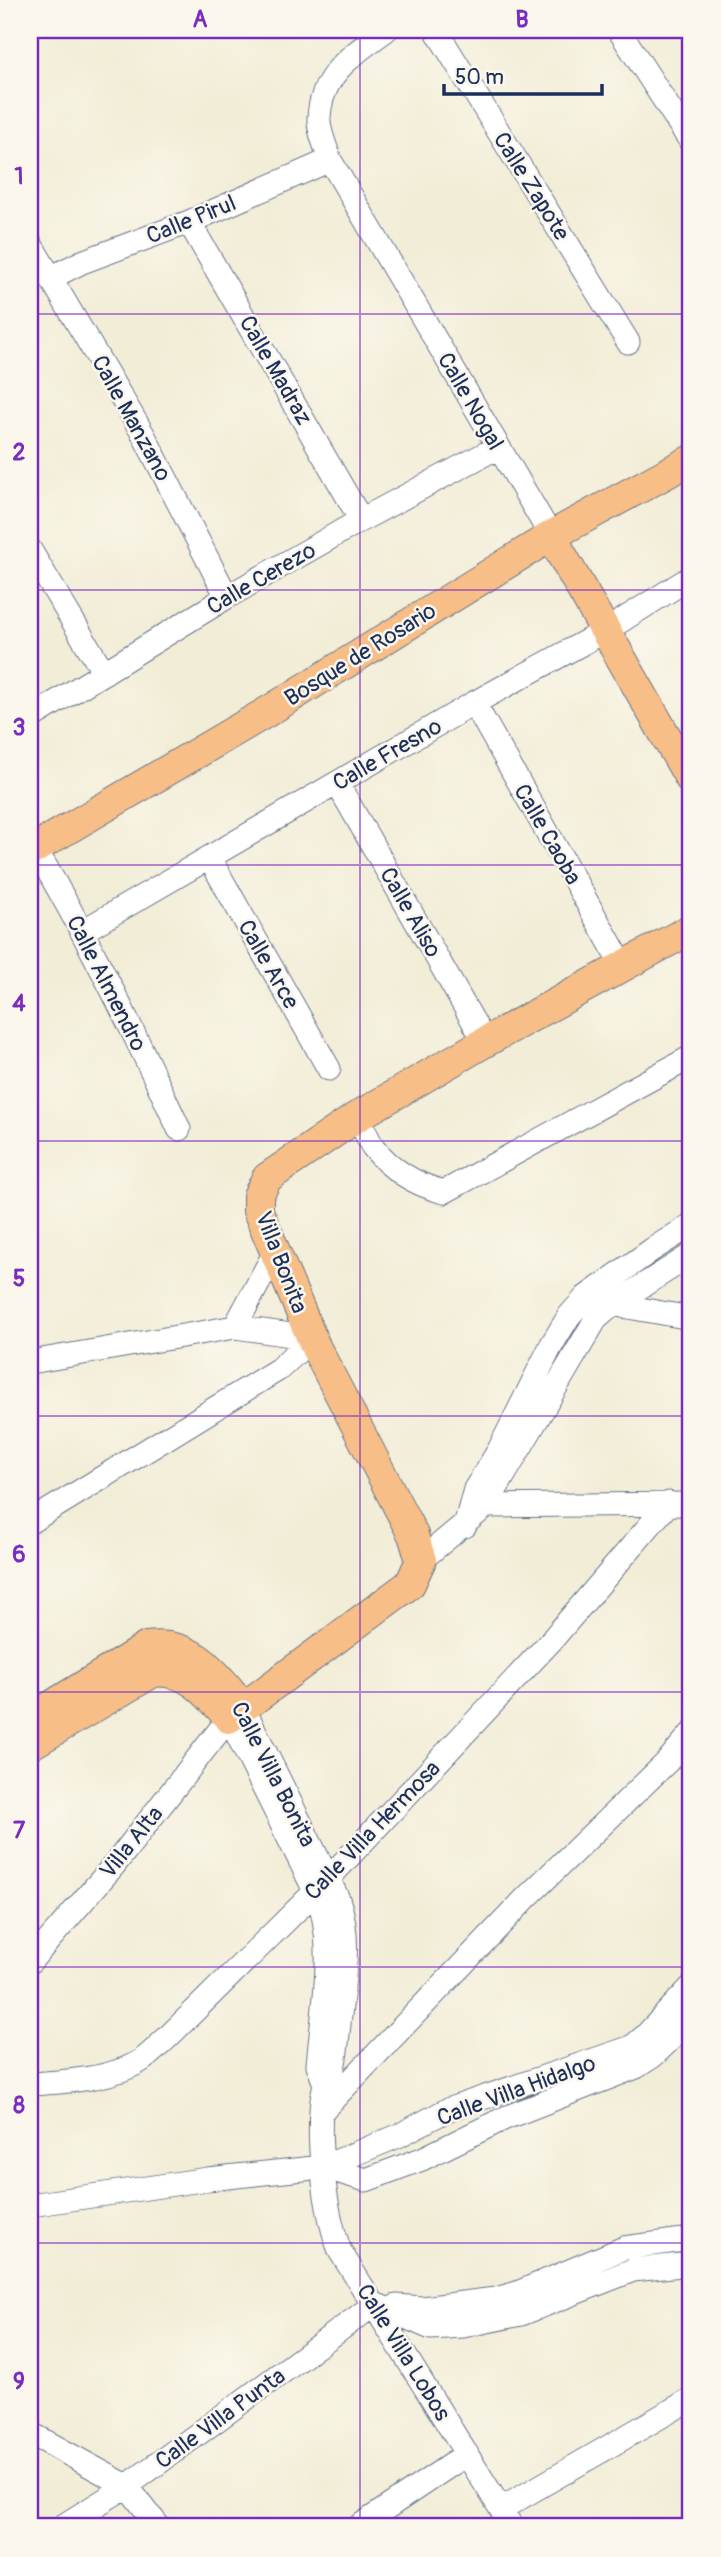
<svg xmlns="http://www.w3.org/2000/svg" width="721" height="2557" viewBox="0 0 721 2557" font-family="Pangolin,sans-serif">
<style>
.lines{fill:none;stroke-linecap:round;stroke-linejoin:round}
.minor-casing{stroke:#667288;stroke-width:25}
.major-casing{stroke:#667288;stroke-width:32}
.minor{stroke:#fff;stroke-width:23}
.major{stroke:#f7be88;stroke-width:30}
.grid{fill:none;stroke:#7b2cbf;stroke-width:2;stroke-opacity:0.55}
.labels{text-anchor:middle;stroke-width:5;stroke-linejoin:round;paint-order:stroke}
.street-label{font-size:23px;fill:#1b2f5e;stroke:#fbf7ec}
.neatline{fill:none;stroke:#7b2cbf;stroke-width:2.5}
.grid-label{font-size:23px;text-anchor:middle;font-weight:bold;fill:#7b2cbf}
</style>
<rect width="100%" height="100%" fill="#fbf7ec"/>
<filter id="ink" filterUnits="userSpaceOnUse"><feTurbulence type="fractalNoise" baseFrequency=".0143" numOctaves="2"/><feDisplacementMap in="SourceGraphic" scale="14" xChannelSelector="R" yChannelSelector="G"/><feConvolveMatrix kernelMatrix="1 2 1 2 8 2 1 2 1" color-interpolation-filters="sRGB"/></filter>
<filter id="wash" filterUnits="userSpaceOnUse"><feTurbulence type="fractalNoise" baseFrequency=".00686" numOctaves="4" result="noise"/><feDisplacementMap in="SourceGraphic" scale="28" xChannelSelector="R" yChannelSelector="G"/><feGaussianBlur stdDeviation="1.57" result="paint"/><feColorMatrix in="noise" values="0 0 0 0 0 0 0 0 0 0 0 0 0 0 0 0 0 1.4 0 .05"/><feComposite in="paint" operator="in"/></filter>
<g filter="url(#wash)">
<rect width="100%" height="100%" fill="#f2edd7"/>
</g>
<g filter="url(#ink)">
<g class="lines">
<defs>
<path id="minor" d="M386,30c-32,24 -65,43 -67,88 -1,12 7,29 11,42l221,376
M436,30l192,312
M619,30l72,112
M189,222l172,298
M30,243l113,191 84,163
M52,277l30,-15 107,-40 141,-62
M30,550l74,123
M474,703l149,263
M30,718l197,-121 134,-77 137,-73
M337,783l148,259
M30,840c56,93 103,190 149,289
M210,859l119,210
M83,931l391,-228 131,-72 86,-54
M358,1116c5,10 9,22 15,31 18,23 44,38 71,45l247,-135
M605,1303l86,15
M235,1327l40,-75
M30,1362l205,-35 77,11
M477,1503l9,3 205,-2
M30,1522l249,-153 33,-31
M465,1526l10,-37 24,-39 53,-106 17,-28 17,-19 67,-48 38,-24
M421,1560l65,-54 110,-187 16,-14 79,-50
M243,1707l95,192c13,37 6,77 2,116 -2,17 -3,36 -7,53 -2,7 -7,13 -9,20 -9,44 0,121 16,163l172,276
M30,1962l85,-98 114,-146 86,173c23,48 7,121 3,174l5,14
M30,2084c33,-2 84,-5 112,-24 9,-6 17,-15 25,-22l161,-159 222,-237 119,-139
M321,2112l206,-215 140,-135 24,-28
M323,2167l43,13 56,-21 83,-41 131,-51 17,-11 38,-36
M30,2205l178,-26 115,-12 75,-31 49,-26 185,-63 13,-11 46,-49
M375,2304l56,24 32,-2 58,-12 112,-44 58,-6
M396,2306l26,2 74,-9 21,-6 107,-45 67,-9
M30,2433l97,53 32,41
M501,2509l190,-110
M61,2527l66,-41 248,-182
M358,2527l109,-73"/>
<path id="major" d="M551,536l140,244
M30,851l237,-139 284,-176 140,-76
M30,1719l117,-72c40,-5 61,17 85,46
M30,1745l123,-73c35,-4 55,22 76,46l181,-134 11,-24 -8,-25 -97,-187 -58,-137v-15l9,-18 91,-62 127,-74 206,-113"/>
</defs>
<use href="#minor" class="minor-casing"/>
<use href="#major" class="major-casing"/>
<use href="#minor" class="minor"/>
<use href="#major" class="major"/>
</g>
</g>
<path class="grid" d="M360,30v2497M30,314h661M30,590h661M30,865h661M30,1141h661M30,1416h661M30,1692h661M30,1967h661M30,2243h661"/>
<g class="labels">
<g class="street-label">
<text transform="translate(532 186) rotate(58)" y="8">Calle Zapote</text>
<text transform="translate(191 219) rotate(-22)" y="8">Calle Pirul</text>
<text transform="translate(276 370) rotate(60)" y="8">Calle Madraz</text>
<text transform="translate(471 401) rotate(60)" y="8">Calle Nogal</text>
<text transform="translate(132 418) rotate(61)" y="8">Calle Manzano</text>
<text transform="translate(261 578) rotate(-30)" y="8">Calle Cerezo</text>
<text transform="translate(360 654) rotate(-32)" y="8">Bosque de Rosario</text>
<text transform="translate(387 754) rotate(-30)" y="8">Calle Fresno</text>
<text transform="translate(548 834) rotate(60)" y="8">Calle Caoba</text>
<text transform="translate(411 912) rotate(60)" y="8">Calle Aliso</text>
<text transform="translate(269 964) rotate(60)" y="8">Calle Arce</text>
<text transform="translate(107 983) rotate(63)" y="8">Calle Almendro</text>
<text transform="translate(282 1262) rotate(69)" y="8">Villa Bonita</text>
<text transform="translate(274 1774) rotate(63)" y="8">Calle Villa Bonita</text>
<text transform="translate(372 1830) rotate(-46)" y="8">Calle Villa Hermosa</text>
<text transform="translate(131 1842) rotate(-51)" y="8">Villa Alta</text>
<text transform="translate(516 2090) rotate(-20)" y="8">Calle Villa Hidalgo</text>
<text transform="translate(404 2352) rotate(58)" y="8">Calle Villa Lobos</text>
<text transform="translate(220 2418) rotate(-36)" y="8">Calle Villa Punta</text>
</g>
</g>
<rect width="721" height="2557" fill="none" stroke="#fbf7ec" stroke-width="77"/>
<path d="M444 84v10h158v-10" fill="none" stroke="#1b2f5e" stroke-width="3.5"/>
<text x="455" y="84" font-size="21" fill="#1b2f5e" stroke="#fbf7ec" stroke-width="5" paint-order="stroke">50 m</text>
<rect x="38" y="38" width="644" height="2480" class="neatline"/>
<g class="grid-label">
<text x="200" y="27">A</text>
<text x="522" y="27">B</text>
<text x="19" y="184">1</text>
<text x="19" y="460">2</text>
<text x="19" y="735">3</text>
<text x="19" y="1011">4</text>
<text x="19" y="1286">5</text>
<text x="19" y="1562">6</text>
<text x="19" y="1838">7</text>
<text x="19" y="2113">8</text>
<text x="19" y="2389">9</text>
</g>
</svg>
